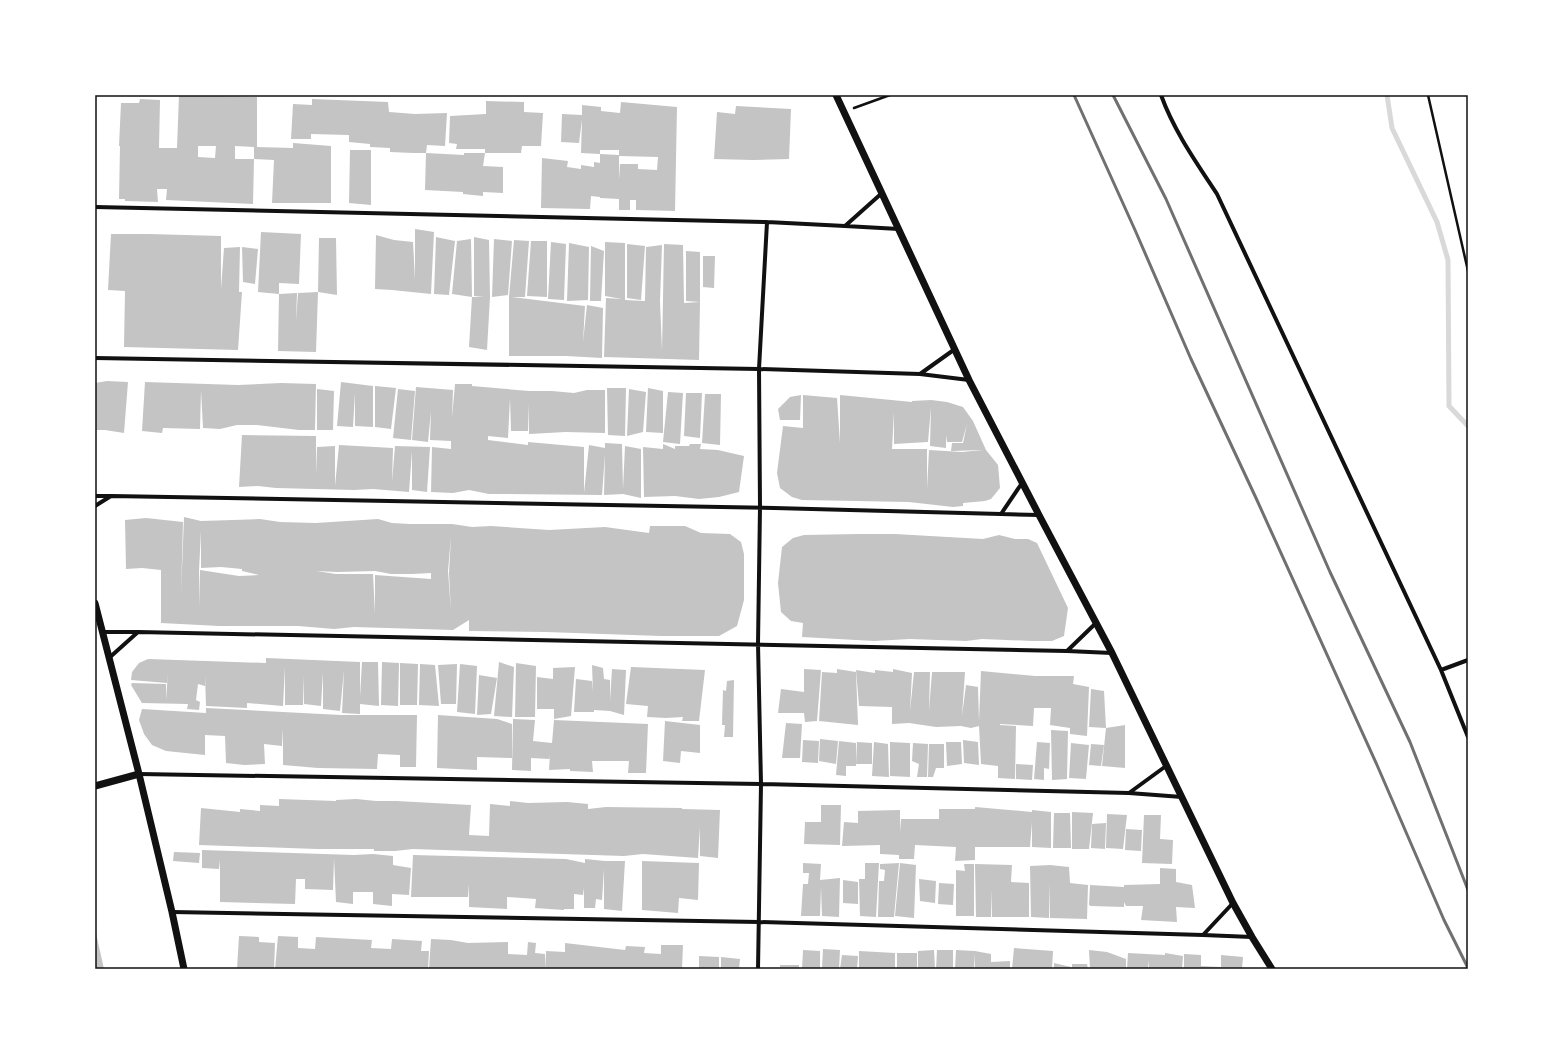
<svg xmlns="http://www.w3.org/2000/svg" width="1563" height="1064" viewBox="0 0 1563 1064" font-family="Overpass,sans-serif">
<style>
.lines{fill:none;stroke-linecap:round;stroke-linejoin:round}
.stream{stroke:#d9d9d9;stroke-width:5}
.building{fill:#c4c4c4;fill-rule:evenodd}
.path{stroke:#111;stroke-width:2.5}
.minor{stroke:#111;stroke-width:4}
.tertiary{stroke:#111;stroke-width:7}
.rail{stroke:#707070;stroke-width:3}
.neatline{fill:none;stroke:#111;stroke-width:1.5}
</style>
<rect width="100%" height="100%" fill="#fff"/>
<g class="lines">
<path class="stream" d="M1387,95l5,33 45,94 11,38 1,146 19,20"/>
</g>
<path class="building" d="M179,95l78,2v50l36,1v-5l38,3v57h-59l2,-43 -20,-1v-12l-19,-1v13h19l-1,45 -87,-4 1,-11h-10l1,13 -33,-1v-2h-6l1,-53h-1l2,-43h18l1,-4 20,1 -1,48h18zM198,146h18l-1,12 -17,-1z
M312,99l76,3 1,10 26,2 32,-1 -2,33 -18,-1 -1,8h-13l-23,-1v-4l-20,-1v-3l-21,-2v-7l-38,-1v5h-20l2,-35 19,1z
M486,101l38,1v10l19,1 -2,33h-19l-1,7h-36v-4h-29l1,-5 -8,-1 1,-27 36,-2z
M621,102l56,5 -2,104 -39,-1v-10h-6v10h-11v-11l-19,-1v-1l-9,-1 -1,13 -49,-1 1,-50 26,3 -1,6 14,2v-4l13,2v-5l6,1v-9l-19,-1 1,-34 -3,24 -18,-1 1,-28 20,1v-10l19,2v4l19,2zM619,144v11l-19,-1v-4h19zM619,156l39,1 -1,13 -19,-1v-5h-18l-1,16z
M736,106l55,3 -2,50 -36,1 -39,-1 3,-47 18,2z
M350,150h21v55l-22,-2z
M426,153l38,2v-2h21l-2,13 20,1v26l-20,-1v4l-20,-2v-2l-38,-2z
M415,229l19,3 -3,62 -39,-4 -17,-1 1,-54 18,5 19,2 2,38z
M261,232l40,2 -2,50 -20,-1v11l18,-1 -1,29 2,-29 20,-1 1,-54h17l1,57 -19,-3 -2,60 -38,-1 1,-57 -21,-2z
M111,234h38l72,2v53l3,-41 16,-1 -1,45h3l-4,58 -114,-3 1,-56 -17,-1z
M436,237l19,4 -6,54 -15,-1z
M474,237l15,3 1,57 -3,53 -18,-3 3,-50h12l-10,-1z
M471,239l1,58 -20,-3 5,-53z
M494,239l18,2 -4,54 -16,2z
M514,240l15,1 -4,56h-13l73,9 -2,36 4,-37 16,3 -1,50 -36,-2h-57v-59z
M531,241h16v56l-20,-1z
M551,242l15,2 -2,56 -16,-1z
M605,242l20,1v57l20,1 1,-54 16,-2 -2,56 2,50 2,-107 19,1 1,58 16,-1 -1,58 -95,-3 2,-59 16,1 -17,-3z
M569,243l20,4 -1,53 -21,1z
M627,244l18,2 -4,54 -14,-2z
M591,246l13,5 -3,50h-11z
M242,247l16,2 -3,35 -12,-2z
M686,251l14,1v50l-14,-1z
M703,256h12l-1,32 -11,-1z
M107,381l21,1 -4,51 -19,-3h-10v-47z
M145,382l93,3 43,-2 35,1 -1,46h-16l-42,-5h-20l-17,4 -17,-1 -2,-38 -1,39 -37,-1 -1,5 -20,-2z
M341,382l32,4v41l-18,-1v-33l-2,34 -16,-1z
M455,384h17v2l57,5h23l22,2 13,-3h18v43l-39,-1 -37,2v-31l-1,28h-17l-1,-33 -2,40 -20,-2v4l40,5v-3l56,5v46l5,-48 16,3v-5l17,1 1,45 2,-43 16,3v49l-18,-4 -19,1 1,-41 -3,41 -96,-1h-17l-20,-4 -16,3 -22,-1 1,-45 19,2v-8l-21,-1 1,-29 -3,31 -16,-2 4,-53 37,3 -1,28z
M375,386l21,2 -5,41 -16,-2z
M607,388h19l-1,48 -17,-1z
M648,388l15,3v42l-17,-1z
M317,389l17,2 -1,39h-16z
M398,389l17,2 -4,49 -18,-2z
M629,389l17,3 -3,40 -16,4z
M668,392l15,1 -3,51 -17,-2z
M686,393h16l-2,45 -16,-2z
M705,394h16l-1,51 -18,-2z
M801,395l-1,25h-20l-2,-11 12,-12z
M803,395l34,3 3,45v-48l72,7v-1l19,-1 16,2 16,5 10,14 13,29 12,15 2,23 -9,11 -6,2 -22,2v3l-10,1 -44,-5 -107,-2 -10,-3 -12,-9 -3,-15 6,-47 20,2zM931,407l-1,39 16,2v-13l1,7h15l5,-18 -4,19h-11l-1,8 32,-1 -21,2 -33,-2 -2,39v-40h-35l2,-37v32l34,-2z
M242,435l74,1v39l1,-28 18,-1v40l4,-41 54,3 -1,34 3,-36 35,1 -3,45 -15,-2v-39l-3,41 -36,-3 -19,1 -78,-2 -18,-2 -19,1z
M663,444l12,5v-3h14l1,-2h11l-1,5 18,1 26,6 -5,36 -20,5 -20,2 -24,-3 -31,1 -1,-50 20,2z
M184,517l17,4 59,-2 20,3 36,1 62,-4 14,4 18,1h42l20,3 19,-1 58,4 56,-3 44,6 1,-7h35l16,7 29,1 11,8 3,12v46l-7,26 -18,10h-58l-115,-4 -77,-1v-11l-16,10 -99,-3 -20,2 -36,-3h-79l-58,-3v-53l-19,-2 -16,1 -1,-49 21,-2 37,4 -2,72zM201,531v37l20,-1 21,2v2l17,4 -20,1 -39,-6 -1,37v-36zM451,536l-2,37 2,38 -3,-40zM316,571l21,1 38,-1 16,3h21l19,-1v6l-56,-4v39l-2,-40h-37z
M858,534h37l88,5 16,-4 16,4h13l9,4 31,65 -4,28 -12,5h-20l-50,-2 -16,2 -56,-2 -36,2 -72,-4 1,-14 -12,-2 -10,-9 -3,-29 4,-36 11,-9 11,-3z
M266,658l94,4v35l2,-35h16l1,44 -19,-2v10l-18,-1 2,-43 -4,41 -17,-2v-37l-2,34 -17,-2v-29l-1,30h-18v-38l-2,39 -36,-3v5l-41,-2 -1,-31v11l-7,-2 -2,16 4,2 -1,8 -12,-1 1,-5 -46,-1 -11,-18 1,-2 34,1v16l2,-28 -1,11 -36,-3 1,-8 7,-9 9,-4 118,4z
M382,662l17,1 -1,43 -17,-1z
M499,662l15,5 -2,50 -18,-1z
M400,663l18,1 -1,41h-17z
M516,663l20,3 -1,51h-20z
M420,664l15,1 4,41 -20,-1z
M457,664l-1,40h-15l-3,-39z
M460,664l17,2 -2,48 -18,-2z
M592,665l11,3 1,11 6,1v21l2,-32 14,1 -2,45 -14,-4 -16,-1v2h-20l2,-33 16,2 1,11z
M575,667l-4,49 -17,3v-10h-17v-32l16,2v-11z
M631,667l74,3 -6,51h-17l1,-4 -17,1 -19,-1 1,-11 -22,-2z
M804,669l17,1 -4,51 -12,1 -1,-9h-26l3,-24 23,3z
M837,669l19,3 2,53 -39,-4 3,-49 15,1z
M893,669l19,4 -2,38 4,-39h16l-1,39 3,-39h33l-3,44 4,-31 12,2 1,34 2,-50 54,5h39l-1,8 16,3 -2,49 -17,-2v-6l-20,-3 1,-17h-17l-1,18 -33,-2v1l16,1 -1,53 -17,-1v-12l-17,-2 -2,-38 -8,2 -10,-2 -25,1 -27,-4 -17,1v-17l-33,-1 -3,-36 19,3v9v-12l18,2z
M479,675l18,3 -6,36 -14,1z
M734,680l-1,57h-9l1,-12h-3l1,-35 3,1 1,-10z
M1091,689l13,2 2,37 -17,-1z
M206,708l135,7h76l-1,52h-16v-12l-22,-1 -1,15 -59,-1 -35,-3v-37l-1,18 -18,-2 1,20 -21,1 -18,-2 -1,-27 -20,-1v20l-39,-4 -14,-6 -8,-11 -5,-14 3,-11 64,4z
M438,715l59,4 15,5v34l-35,-1v13l-40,-2z
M513,719l22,1 -2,21 19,2 2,-23 94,4 -2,49h-18l1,-12h-37l1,11 -23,-1v-2l-21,1 1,-16v5l-19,-1v13l-19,-1z
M665,721l35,4v28l-19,-2 -1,12 -17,-2z
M786,723l16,1 -2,34h-18z
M1125,725v43l-23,-2 4,-38z
M1051,730l17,1 -1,48 -15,1z
M820,739l18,2 -2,23 -17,-3z
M803,740l16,1 -1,22 -16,-1z
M963,740l15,2 1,23 -15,-2z
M839,741l17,2v23h-10v10l-10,-1z
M857,742l15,1v21h-16z
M874,742l14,2 1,33 -17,-1z
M890,742l20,1v34l-20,-1z
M946,742h15l1,22 -15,2z
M1037,742l13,1 -1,26 -5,-1v12l-10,-1z
M913,743l15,1 -1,33h-10l2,-13 -7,-3z
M1071,743l18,2 -3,34 -17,-1z
M929,744h15v24h-8l-3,9h-5z
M1091,744l13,1 -3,21 -12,-1z
M1016,764l17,1 -1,15 -16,-1z
M279,799l57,2v-1l20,-1 20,2h20l75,4 -2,30 20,1 1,-32 20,2v-5l18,2 39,-1 21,2v5l18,-2 76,1v8v-7l38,1 -2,48 -18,-2v-29l-2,31 -55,-4 -19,2 -211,-7 -18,2h-21v-2h-57l-118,-4 2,-37 39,4v-3l20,2v-6l19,1z
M821,805h20l-1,40 -36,-1 1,-22h16z
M975,807l57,5v-2l19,2v36l-19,-1v-25l-2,25h-55v13l-20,1 1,-14 -41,-2 -1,14h-15v-4l-19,-1v-9l-38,1 2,-24 14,1v-12l42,-1v22l1,-13h38v-10h36z
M1072,812l21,1 -4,36h-17z
M1054,813h16l1,35h-18z
M1107,814l20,1 -4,34 -17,-1z
M1144,815h17l-1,24 13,1 -1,24 -30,-1z
M1106,823l-1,26 -14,-1 1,-24z
M1126,829l16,1 -1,21 -16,-1z
M202,850l152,5 19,-1 20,2v9l18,3 -2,27 -17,-1v12l-19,-2v-12h-20v12l-17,-2 -2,-44 -1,32 -28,-1v-10h-9l-1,25 -75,-2v-42l-1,9 -17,-1z
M174,852l26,1 -1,10 -26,-2z
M413,855l153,4 19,4v-4l20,2h20l-3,50 -18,-2v-40l-2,31 -6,-1 -1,9h-11v-20l-1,7 -9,-1v15h-10v1l-29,-2 1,-9 -29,-2v12l-38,-2v-23l-1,13h-57z
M642,861l57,2 -1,37 -19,-2 -1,15 -36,-3z
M803,863l18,1 -1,16 20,-2 -1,39 -17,-1 -1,-29 -1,29h-19l2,-32h5l1,-11h-6z
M865,863h14l-3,54 -16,-1 -1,-37h6z
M899,863l-5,54h-16l1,-36h5l1,-11 -5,-1v-5z
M900,863l16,2 -2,53 -19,-2z
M964,864h10v52h-18v-46l9,1z
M975,864l37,1 -1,17 18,1v34h-37v-28l-1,28h-15z
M1050,865l19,2 1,16 18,2 -1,34 -37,-1v-36l-1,36 -18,-1 -1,-51z
M1160,868l16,1v13l16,3 3,23 -19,-1 1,15 -36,-2 2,-14h-17l-2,-4v5l-33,-1 -2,-1 1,-20 34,2v7v-9l36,-1z
M919,879l17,2 -1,22 -15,-2z
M843,880l15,2v22l-15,-1z
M939,883l15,1 -1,21 -15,-1z
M95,933h1l8,36h-9z
M239,936l20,1v5l16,1 -1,26h-37z
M278,936l20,1v11l17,1 1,-12 56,3 -1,8 20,1 1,-10 30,2 -1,10h8l-1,18h-153z
M431,939l20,1 17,3 40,-1v12l19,1 1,-13 8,1 -1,10 10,1 1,15h-117z
M565,943l60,7 1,-4 19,1 -1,6 17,1v-9h22l-1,24h-136v-18l19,1z
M1014,948l39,3 -1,18h-40z
M823,949l17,1 -1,19h-17z
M803,950l17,1v18h-18z
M934,950l1,19h-17v-18z
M937,950h16v19h-17z
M956,950l19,1 16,3v8l19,-1v8h-35v-15l-1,15h-19z
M1089,950l18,2 19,7v10h-36z
M859,951l36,2v16h-36z
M897,953h20v16h-20z
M1128,953l37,2v-2l18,3 -1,13h-17v-8v8h-16l-1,-9v9h-21z
M1184,954l17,1v11l20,1v-12l22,2 -1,12h-58z
M842,955l16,1 -1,13h-17z
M699,956l20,1v12h-20z
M721,957l19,2 -1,10h-18z
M1054,963l17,4v2h-17z
M1072,964h15l1,5h-16z
M780,965h19v4h-19z"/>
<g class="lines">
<path class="path" d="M1428,95l40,176
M854,108l36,-13"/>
<path class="minor" d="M1161,95c13,36 35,67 56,99l224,476 27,67
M882,193l-37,33 54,3
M95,207l672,15 78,4
M955,349l-35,25 49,6
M95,358l664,11 161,5
M1022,483l-21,31 38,1
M95,496h16l-16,10
M111,496l663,12 227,6
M1096,623l-29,28 45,2
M102,632h36l-29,26
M138,632l929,19
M1441,670l27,-10
M1166,766l-37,27 53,4
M139,774l622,10 368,9
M1233,903l-30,32 49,2
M172,912l587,10 444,13
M758,969l3,-185 -3,-140 2,-137 -1,-138 8,-147"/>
<path class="tertiary" d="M836,95l133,285 70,135 73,138 121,250 19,34 20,32
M95,603l44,171 33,138 12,57
M95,786l44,-12"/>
<path class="rail" d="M1074,95l61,135 56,129 65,139 121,267 67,155 24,48
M1113,95l53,104 164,373 80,170 58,148"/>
</g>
<rect width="1563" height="1064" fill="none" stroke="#ffffff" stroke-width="192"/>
<rect x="96" y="96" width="1371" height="872" class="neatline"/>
</svg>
